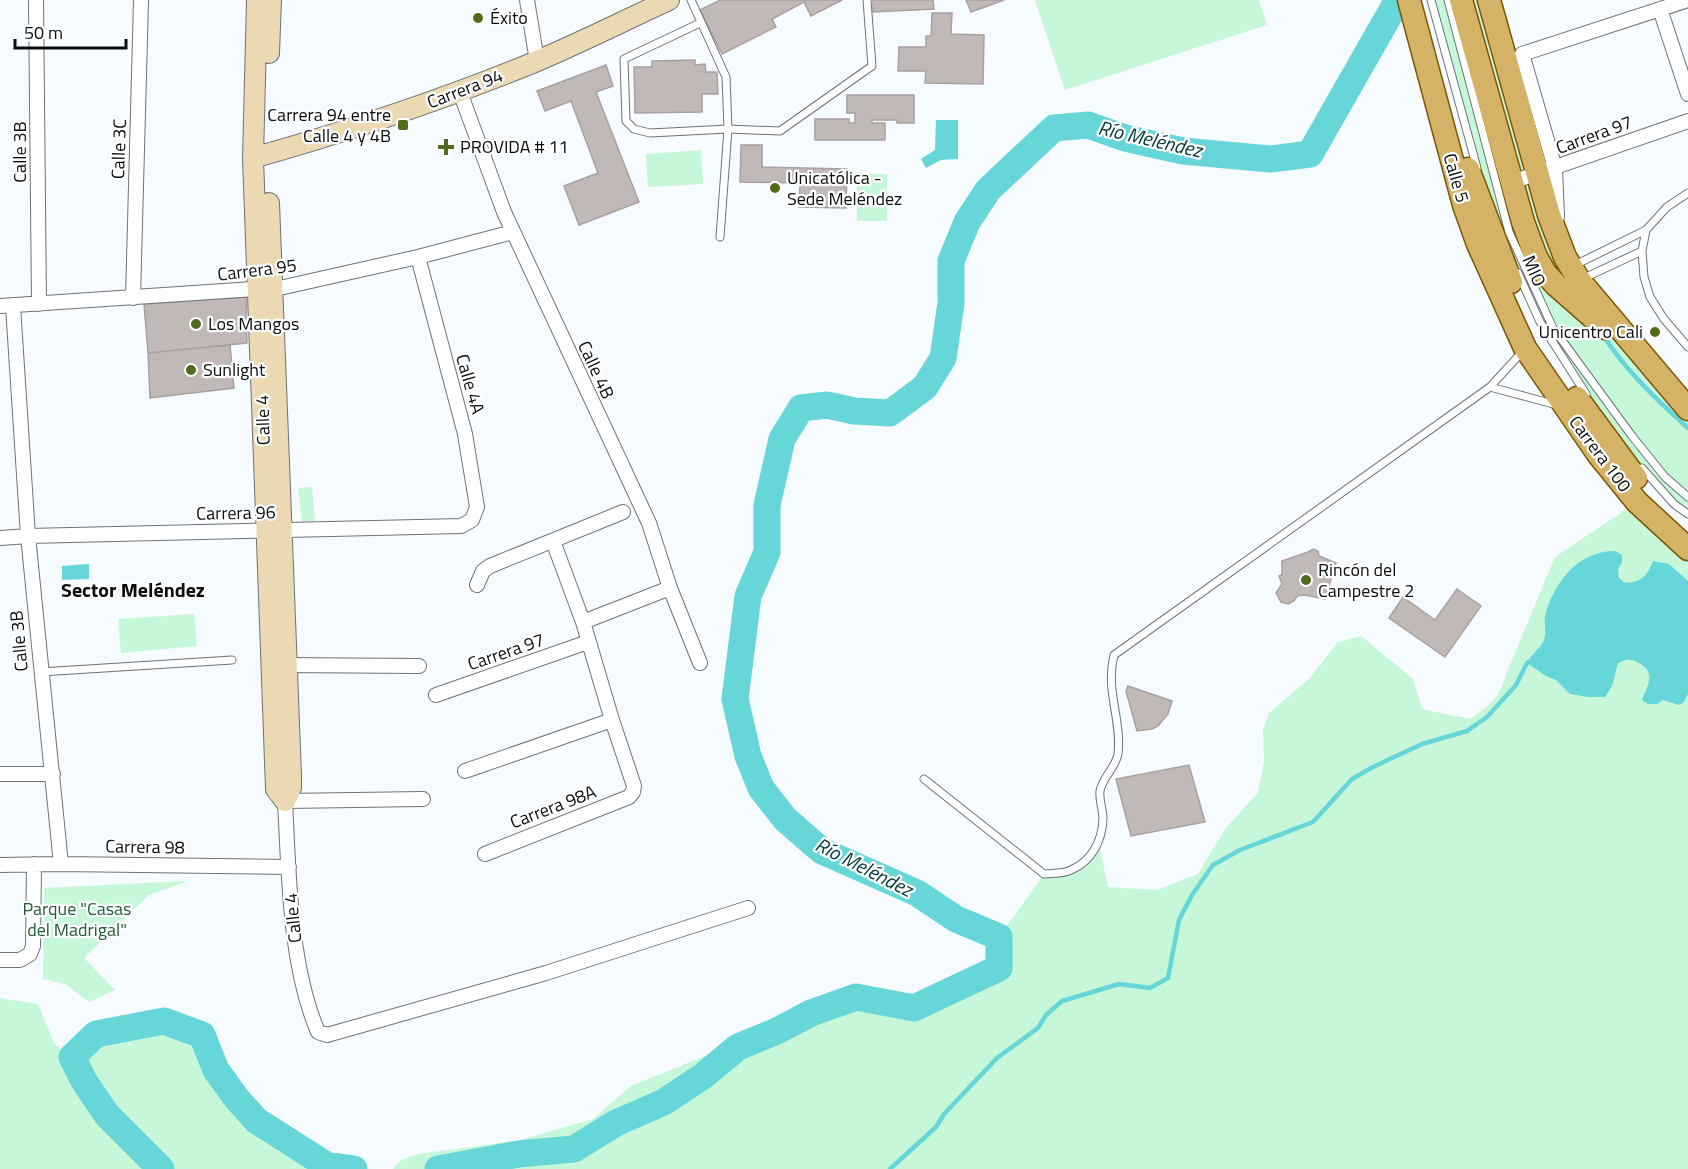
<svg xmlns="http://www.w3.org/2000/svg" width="1688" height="1169" viewBox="0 0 1688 1169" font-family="'Titillium Web',sans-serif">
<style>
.green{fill:#c5f7d8}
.water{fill:#67d6d9}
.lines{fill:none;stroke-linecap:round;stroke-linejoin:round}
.stream{stroke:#67d6d9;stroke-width:4.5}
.river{stroke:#67d6d9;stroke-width:27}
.building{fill:#c1b9b8;stroke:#a9a1a0;stroke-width:1.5}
.lane-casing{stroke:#6e7378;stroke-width:9}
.street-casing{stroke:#6e7378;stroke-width:16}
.secondary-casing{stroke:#6e7378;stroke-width:22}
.primary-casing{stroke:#7c5705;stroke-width:25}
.lane{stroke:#fff;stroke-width:7}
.street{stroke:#fff;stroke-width:14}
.secondary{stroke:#ead9b2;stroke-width:20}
.primary{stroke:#d5b366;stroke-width:22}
.poi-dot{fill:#516b1c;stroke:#fff;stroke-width:2}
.labels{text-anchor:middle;stroke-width:4.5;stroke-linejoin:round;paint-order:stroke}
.poi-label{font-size:18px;fill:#0a0c0d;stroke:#fff;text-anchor:start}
.street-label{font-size:18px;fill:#0a0c0d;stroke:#fff}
.park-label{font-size:18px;fill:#215a3c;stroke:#fff}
.water-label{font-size:20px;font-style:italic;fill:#02393b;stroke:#fff}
.neighbourhood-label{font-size:20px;font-weight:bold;fill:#0a0c0d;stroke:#fff}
</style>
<rect width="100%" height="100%" fill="#f6fbff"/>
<path class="green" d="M1035,0h224l8,25 -202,65z
M1431,0h58l69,242 130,167v105l-35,-31 -53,-67 -60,-94 -34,-76 -32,-85z
M701,150l2,34 -55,3 -2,-33z
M857,174h30v47h-30z
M312,487l3,34 -13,1 -4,-34z
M1637,502l51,47v620h-1295l8,-9 18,-6 101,-14 73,-21 38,-33 71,-29 29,-5 7,-5 39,-16 34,-18 45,-16 58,11 84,-39 1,-32 45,-63 26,-3 29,-27 9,43 49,3 41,-16 27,-45 33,-36 6,-31 -1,-32 6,-17 40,-34 29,-37 23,-6 52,43 9,30 48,10c23,-16 28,-19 37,-47l48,-115z
M194,614l3,32 -76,7 -3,-34z
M188,881l-39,14 -65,63 31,32 -26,12 -24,-18 -22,-5 1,-91z
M0,998l38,6 17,41 17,12 24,-23 68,-13 38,14 14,35 21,29 20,22 69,44 28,4h-354z"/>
<path class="water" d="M936,120h22v39l-17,1 -15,8 -5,-9 14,-9z
M1615,551l7,4v7l-4,7 1,9 6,5c17,-1 22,-7 28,-22l16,3 19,17v113l-4,8 -5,3 -16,-5 -6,4h-9l-6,-4c7,-17 14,-29 -5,-38 -8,-4 -12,-2 -19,1l-6,23 -7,11h-17l-18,-3 -14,-14 -10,-4 -19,-13c4,-9 13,-14 17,-23 3,-9 -1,-19 2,-28 10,-32 33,-61 69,-61z
M89,564v15l-27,1v-14z"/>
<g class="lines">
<path class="stream" d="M1603,335c22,35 54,65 85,93
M890,1169l46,-42 8,-13 53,-56 41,-30 8,-13 16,-14 57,-17 31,4 18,-10 11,-58 13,-25 21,-30 27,-15 73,-28 39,-43 21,-12 49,-23 45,-13 20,-14 29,-32 11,-22 4,-2"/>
<path class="river" d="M161,1169l-54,-54 -23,-34 -12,-24 24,-23 68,-13 38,14 14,35 21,29 20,22 69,44 28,4
M438,1169l81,-15 55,-5 42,-26 48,-21 39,-26 35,-29 39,-16 34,-18 45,-16 58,11 85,-40v-31l-43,-18 -39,-26 -95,-42 -37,-32 -24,-31 -13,-32 -13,-57 13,-103 19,-44v-47l15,-66 19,-31 26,-3 27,6 36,2 35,-26 18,-29 8,-55v-42l16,-39 21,-32 66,-62 34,-3 37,13 58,13 87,8 40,-5 85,-149 11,-5"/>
</g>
<path class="building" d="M720,0h122l-31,16 -7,-14 -32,17 4,8 -54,27 -22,-44z
M873,0h60l1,9 -61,3z
M966,0h38l-33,12z
M932,13h20l-1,21 33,1 -1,49 -58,-1 1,-12h-28l1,-24h27v-11h5z
M695,60v5l10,-1 1,8h11l1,22h-16v18l-67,1 -1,-46h18v-6z
M606,65l7,21 -17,6 43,110 -60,23 -15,-39 34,-13 -27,-72 -26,10 -8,-20z
M847,95h67v28h-17v-3h-25v3h13v17h-70v-21h34v4h6v-10h-8z
M741,145h21v22l85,2 -1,39 -47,-1 1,-24 -60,-1z
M246,297l1,46 -99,10 -4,-49z
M230,345l4,43 -84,10 -2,-45z
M1313,549l5,2 1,5 17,7 -11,36 -21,-4 -7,1 -3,5 -6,3 -7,-2 -5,-9 6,-9 -3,-8 3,-1v-14l26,-9z
M1457,589l24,17 -36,51 -56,-39 14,-21 32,23z
M1128,686l44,15 -4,13 -10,12 -6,3 -15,2 -11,-40z
M1189,765l16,57 -74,14 -15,-57z"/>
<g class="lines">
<defs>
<path id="lane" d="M691,0l35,77 2,52 -8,108
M1431,0l46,168
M1448,0l61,232 44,96 79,108 33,41 23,20
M700,23l-76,36 2,62 8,8 16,4 78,-4 52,2 92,-65 -5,-66
M1688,193l-21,14 -21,23 -4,21 2,26 6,20 14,22 24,28
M1575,265l71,-35
M1518,273l22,49 46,72
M1582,279l60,-28
M1490,387l67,18
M1642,468l32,36 14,10
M40,672l192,-12
M924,779l120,95c9,-1 20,0 27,-4 21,-9 31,-29 32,-51 0,-9 -4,-19 -3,-28 2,-13 16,-24 18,-37 4,-34 -13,-64 -4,-99l376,-268 32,-35"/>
<path id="street" d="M36,0l3,304
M527,0l10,61
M1660,9l28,85
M460,92l44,120 145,311 21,65 30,75
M1512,182l176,-61
M1557,217l-2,-49 -33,-114 166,-54
M133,298l8,-298
M0,306l284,-19 134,-30 95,-25
M13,306l15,230 33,328
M0,538l28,-2 433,-10 11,-6 5,-13 -12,-73 -47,-177
M477,585l6,-14 7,-5 133,-54
M583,622l87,-34
M280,665l139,1
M436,695l152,-53
M465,771l147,-51
M0,774h53
M423,799l-138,2c4,73 4,163 33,231l9,3 219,-62 202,-65
M485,854l144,-57 4,-5 1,-6 -22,-66 -29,-98 -30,-81
M0,865l61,-1 228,3
M0,960h20l10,-6 3,-8 1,-82"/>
<path id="secondary" d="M257,0l-4,158 23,631 9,12
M269,53l2,-53
M253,158c92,-26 183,-56 272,-92 49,-20 96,-44 144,-66
M269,203l22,572v13l-6,13"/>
<path id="primary" d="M1409,0l55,205 14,39 47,104 73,106 39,48 51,47
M1461,0l62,222 13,35 9,16 11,12 49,43
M1489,0l60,215 16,42 14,23 109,129
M1468,169l43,113
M1577,398l59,80"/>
</defs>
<use href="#lane" class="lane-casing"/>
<use href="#street" class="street-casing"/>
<use href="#secondary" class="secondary-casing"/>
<use href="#primary" class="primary-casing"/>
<use href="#lane" class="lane"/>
<use href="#street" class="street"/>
<use href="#secondary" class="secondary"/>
<use href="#primary" class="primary"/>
</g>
<g class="poi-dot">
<circle cx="478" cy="18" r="6"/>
<rect x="397" y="119" width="12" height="12" rx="3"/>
<path d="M443 138h6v6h6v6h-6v6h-6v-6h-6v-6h6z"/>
<circle cx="775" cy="188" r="6"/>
<circle cx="196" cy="324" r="6"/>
<circle cx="1655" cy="332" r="6"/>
<circle cx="191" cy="370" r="6"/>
<circle cx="1306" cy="580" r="6"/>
</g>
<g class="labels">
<g class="poi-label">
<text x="490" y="24">Éxito</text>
<text x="391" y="121" text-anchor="end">Carrera 94 entre<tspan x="391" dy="21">Calle 4 y 4B</tspan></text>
<text x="460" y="153">PROVIDA # 11</text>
<text x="787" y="184">Unicatólica -<tspan x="787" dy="21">Sede Meléndez</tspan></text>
<text x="208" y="330">Los Mangos</text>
<text x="1643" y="338" text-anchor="end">Unicentro Cali</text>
<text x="203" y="376">Sunlight</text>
<text x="1318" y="576">Rincón del<tspan x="1318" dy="21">Campestre 2</tspan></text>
</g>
<g class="street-label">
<text transform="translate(465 89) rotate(-21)" y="6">Carrera 94</text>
<text transform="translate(1594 135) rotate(-20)" y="6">Carrera 97</text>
<text transform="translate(119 149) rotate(-88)" y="6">Calle 3C</text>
<text transform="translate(20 152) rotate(-90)" y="6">Calle 3B</text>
<text transform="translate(1456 178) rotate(74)" y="6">Calle 5</text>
<text transform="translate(257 270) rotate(-7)" y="6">Carrera 95</text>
<text transform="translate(1534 271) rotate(66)" y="6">MIO</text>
<text transform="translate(596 370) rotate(65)" y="6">Calle 4B</text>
<text transform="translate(470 384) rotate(74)" y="6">Calle 4A</text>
<text transform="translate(263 420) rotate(-92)" y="6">Calle 4</text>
<text transform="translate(1600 454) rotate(53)" y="6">Carrera 100</text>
<text transform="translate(236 513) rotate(-1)" y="6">Carrera 96</text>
<text transform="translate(19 641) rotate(-95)" y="6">Calle 3B</text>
<text transform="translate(506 652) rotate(-19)" y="6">Carrera 97</text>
<text transform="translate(553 807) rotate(-21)" y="6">Carrera 98A</text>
<text transform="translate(145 847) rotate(1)" y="6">Carrera 98</text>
<text transform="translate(293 918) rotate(-96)" y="6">Calle 4</text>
</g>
<g class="park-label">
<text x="77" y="915">Parque "Casas<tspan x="77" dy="21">del Madrigal"</tspan></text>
</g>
<g class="water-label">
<text transform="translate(1150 139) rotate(13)" y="7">Río Meléndez</text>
<text transform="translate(864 867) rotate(27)" y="7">Río Meléndez</text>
</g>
<g class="neighbourhood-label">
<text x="133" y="597">Sector Meléndez</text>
</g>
</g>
<path d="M15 39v9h111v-9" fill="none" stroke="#0a0c0d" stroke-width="3"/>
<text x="24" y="39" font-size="18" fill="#0a0c0d" stroke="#ffffff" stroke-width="4.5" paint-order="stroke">50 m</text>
</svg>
